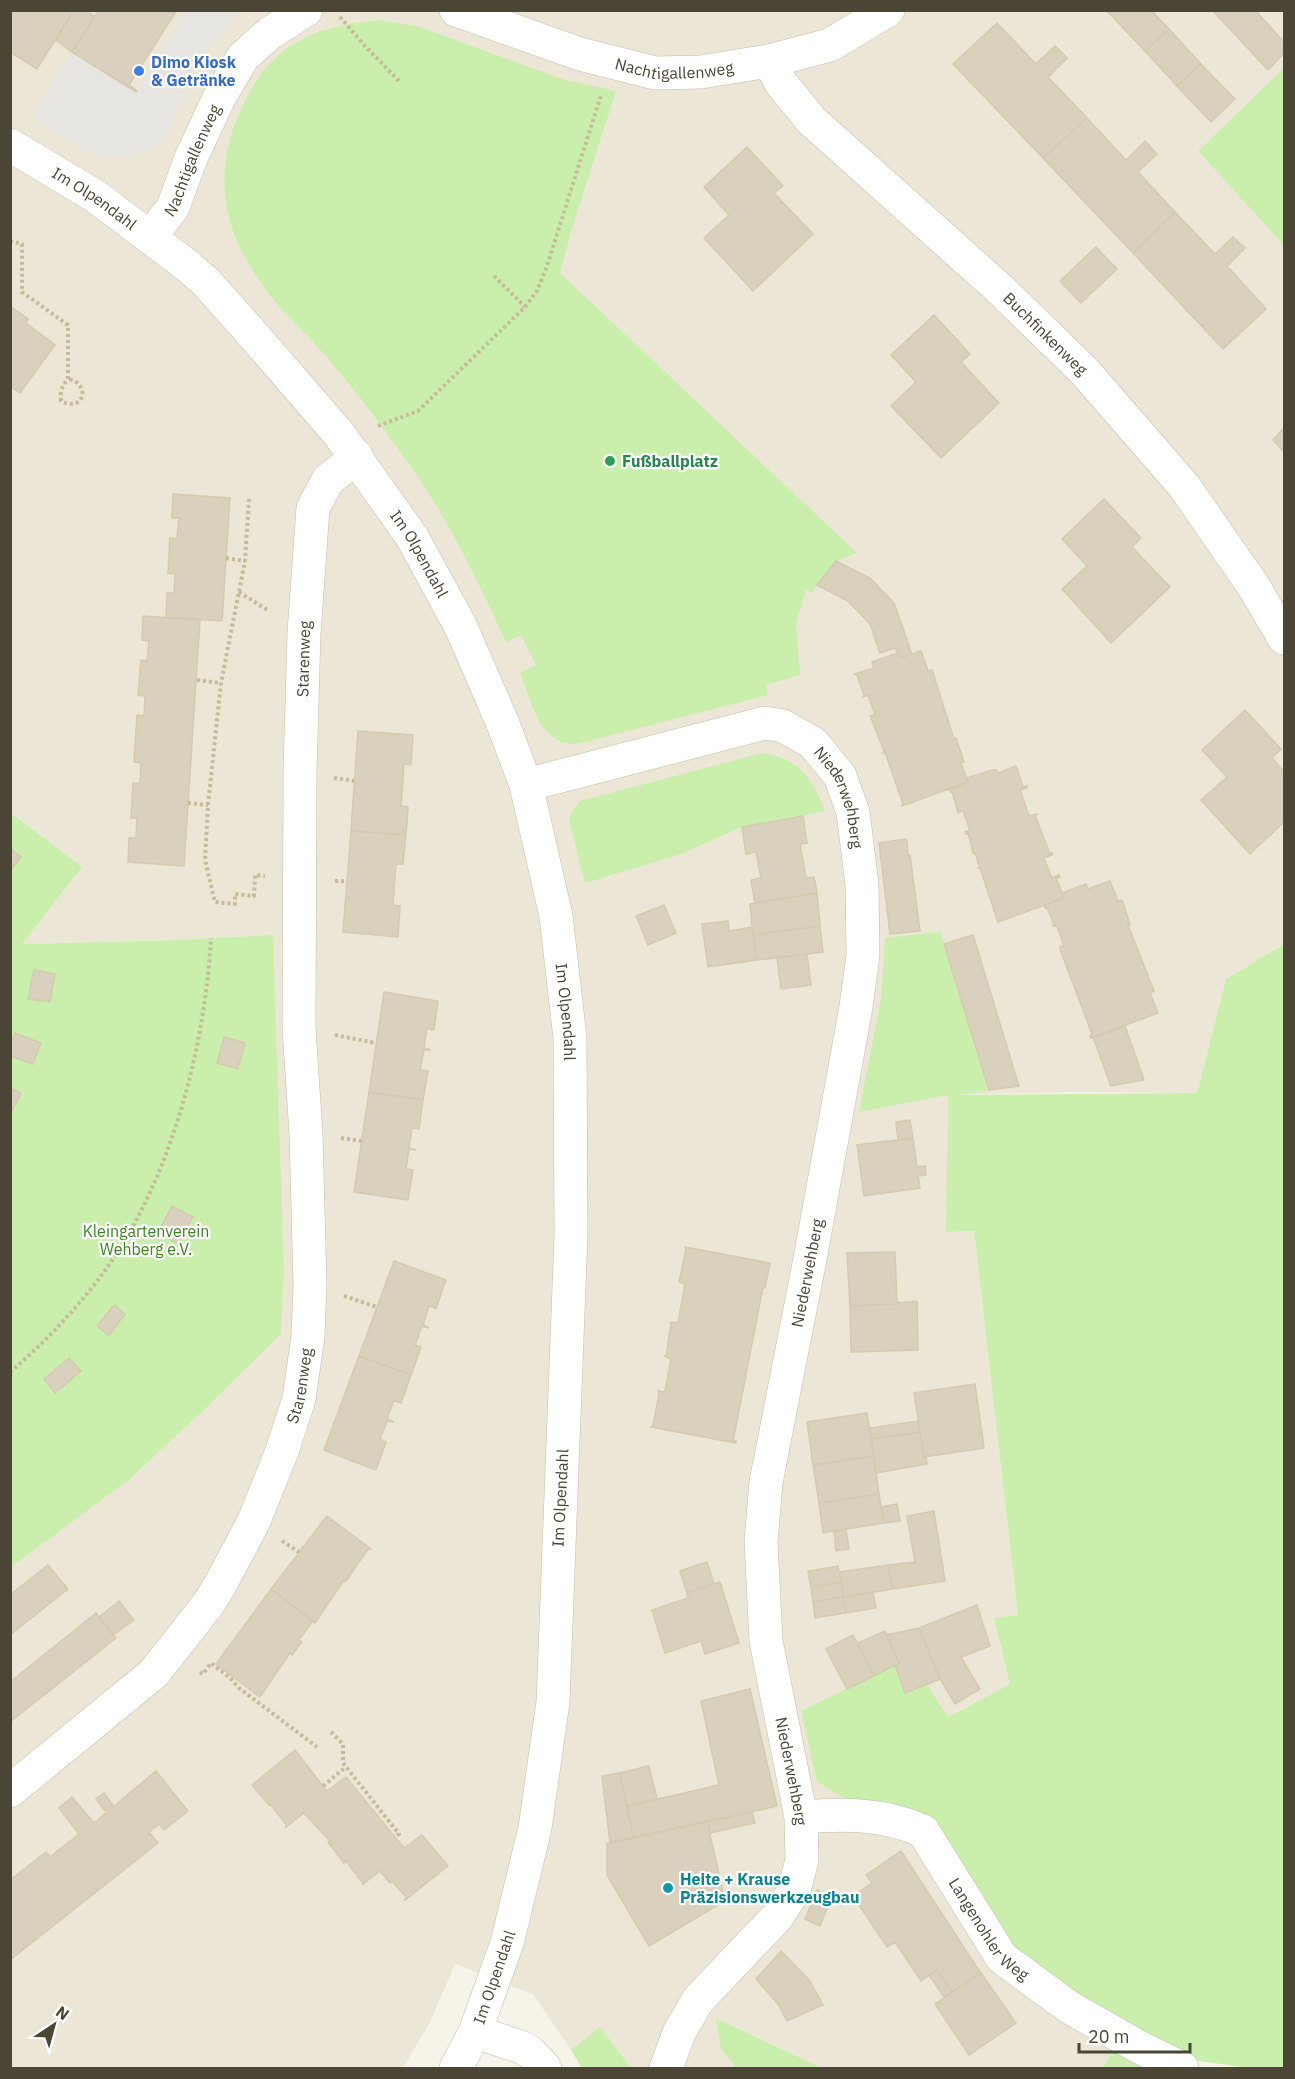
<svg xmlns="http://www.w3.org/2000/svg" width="1295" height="2079" viewBox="0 0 1295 2079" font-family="'IBM Plex Sans',sans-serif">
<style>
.residential{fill:#ebe6d6}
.green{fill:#caefad}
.parking{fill:#e7e5e1}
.building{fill:#d9d1bd;stroke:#d5caaf;stroke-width:1.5}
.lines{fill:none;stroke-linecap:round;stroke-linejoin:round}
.minor-casing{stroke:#c3bdaa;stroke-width:34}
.path{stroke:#c6bb99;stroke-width:4;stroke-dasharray:3 3;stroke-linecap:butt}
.minor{stroke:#fff;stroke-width:33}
.shop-dot{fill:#3f7fe0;stroke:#fff;stroke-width:2}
.leisure-dot{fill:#2e9e5b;stroke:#fff;stroke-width:2}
.culture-dot{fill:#0f9aa8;stroke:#fff;stroke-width:2}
.labels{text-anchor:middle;stroke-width:4.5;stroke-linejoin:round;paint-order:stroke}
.shop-label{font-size:16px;font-weight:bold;fill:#366cbe;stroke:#fff;text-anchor:start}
.street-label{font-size:16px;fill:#4b4536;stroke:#fff}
.leisure-label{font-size:16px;font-weight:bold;fill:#27864d;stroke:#fff;text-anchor:start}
.park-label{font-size:16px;fill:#3c8521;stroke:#fff}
.culture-label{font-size:16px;font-weight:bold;fill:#0d838f;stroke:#fff;text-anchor:start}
</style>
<rect width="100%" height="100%" fill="#f6f3e9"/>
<path class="residential" d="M11,11h1273v933l-58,35 -29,114 -122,-1 -127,3 -1,137 27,-1 44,384 -24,4 16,65 -63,33 -42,-24 -10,-28 -21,11 38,135 206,234 -16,23h-280l-105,-50 4,31 15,19h-105l-31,-40 -29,22 -38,-56 -78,-30 -25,58 -27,46h-392l-1,-501 120,-88 77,-72 74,-73 3,-64 -11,-334 -94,4 -158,4 60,-77 -70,-55z"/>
<path class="green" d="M381,20l39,7 145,53 51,11 -44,137 -12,45 297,280 -21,8 -25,32 -5,-4 -10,35 4,51 -34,10 2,10 -191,49c-38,1 -45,-42 -57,-71l16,-8 -15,-30 -15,7c-29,-62 -58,-124 -98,-179 -28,-41 -59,-81 -92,-118 -13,-14 -28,-28 -41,-43 -53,-66 -68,-128 -28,-205 30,-58 72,-71 134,-77z
M1284,68v177l-86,-94z
M762,753c37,5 50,25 63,58l-83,16 -61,27 -96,29 -16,-63 2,-7 9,-12z
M10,812l72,55 -60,77 157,-4 94,-5 11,335 -3,64 -74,73 -77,72 -119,88z
M940,932l49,158 -31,5 239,-2 29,-114 58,-35v1124h-35l-57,-8 -184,-107 -82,-137 -73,-13 -36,-21 -16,-71 94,-46 10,28 22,-8 21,32 62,-33 -16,-66 24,-3 -44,-384 -28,1 2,-137 -89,17 22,-113 4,-61z
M716,2018l106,50h-86l-15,-19z
M600,2027l31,41h-49l-11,-18z
M1118,2045l43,23h-59z"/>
<path class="parking" d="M188,11h52l-39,45 -30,68 -9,16 -10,8 -25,10 -24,-1 -14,-5 -51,-31 -3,-11 37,-58 64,40z"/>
<path class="building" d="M10,10h64l-37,59 -27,-17z
M74,10h11l10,7 -23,35 -16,-12z
M99,10h78l-48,75 8,6 -1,1 -64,-40z
M1106,10h45l18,19 -24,22z
M1212,10h43l29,32v11l-16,17z
M997,23l39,41 19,-18 12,12 -19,19 39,41 -44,40 -90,-94z
M1169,29l32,35 -24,22 -32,-35z
M1201,64l34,35 -24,23 -34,-36z
M1087,118l39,42 19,-19 12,13 -19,18 37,40 -42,41 -90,-95z
M747,147l36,39 -9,7 39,41 -60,57 -49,-53 25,-23 -25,-28z
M1175,212l40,42 18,-17 12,11 -18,18 39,43 -43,40 -90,-96z
M1096,247l21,22 -36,34 -21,-22z
M10,306l18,13 -2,4 29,22 -35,48 -10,-7z
M934,315l36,39 -9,8 38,41 -58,55 -50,-52 25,-24 -25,-27z
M1282,430l2,2v20l-11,-12z
M173,494l57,4 -8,123 -56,-4 1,-24h7l1,-19 -7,-1 2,-35 7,1 2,-21h-7z
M1104,499l37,39 -9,9 38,40 -59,56 -49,-54 25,-23 -25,-27z
M836,561l34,17 24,25 18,51 -12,4 -5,-10 -15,5 -10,-29 -22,-23 -31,-16z
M143,616l57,4 -16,246 -56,-4 1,-24h7l1,-20h-6l2,-35h7l1,-20 -7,-1 3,-47 7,1 1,-20 -7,-1 3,-35 6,1 2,-20 -7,-1z
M921,651l7,20 4,-1 22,69 2,-1 8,24 -3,1 7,19 -66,24 1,-2 -18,-52 -2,1 1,-2 -13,-33 -1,-2 5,-1 -7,-20 -5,2 1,-2 -7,-20 -2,-1 19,-6 -2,-6 26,-9 2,5z
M1245,710l36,39 -9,9 12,14v50l-34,32 -49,-54 26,-23 -25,-27z
M358,731l55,4 -2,30 -7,-1 -3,42 7,1 -2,28 -55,-4z
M1016,766l7,21 4,-1v2l-7,2 9,26 9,-2 -3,1 15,39 2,-1v2l-8,3 8,20 7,-3 1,2 -4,1 8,20 -66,24 -18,-54h-2l1,-2 -3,-11 -3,-2 -5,-20 -2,1 -1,-2 5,-2 -7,-19 -5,2 -6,-22 -1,1 -2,-2 19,-8 -1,-4 25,-8h4l2,3z
M803,816l4,27 -7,1 6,34 8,-1 3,16 -62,10 -4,-23 10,-2 -5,-26 -10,2 -4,-27z
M351,831l55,4 -3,29h-7l-3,41 7,1 -2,31 -55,-5z
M905,839l2,2 1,14h2l10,76 -30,3 -11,-91z
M10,848l11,9 -11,14z
M1110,881l8,20 4,-1 8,24 -2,1 26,66 -4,2 8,20 -67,25 -1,-2 2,-2 -32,-85v-2l4,-1 -7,-20h-5l2,-1 -7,-18 -2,1 -1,-3 20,-7 -2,-5 24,-9 2,5z
M817,893l3,33 -67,9 -3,-31z
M664,905l12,28 -28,12 -12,-29z
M728,921l1,10 23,-4 5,33 -49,7 -6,-43z
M820,926l3,26 -66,8 -4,-25z
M973,935l46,151 -30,4 -45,-146z
M807,954l4,31 -30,4 -4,-31z
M34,970l21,4 -5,28 -22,-3z
M384,992l54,9 -4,29 -7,-2 -3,20 7,2h-7l-4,20 8,1 -5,29 -54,-8z
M1125,1026l19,54 -33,6 -18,-49z
M15,1033l26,10 -8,21 -23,-8v-11z
M224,1037l21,6 -7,26 -21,-6z
M10,1088l11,5 -11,22z
M369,1092l54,8 -4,29 -7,-1 -3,20 7,2 -7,-1 -3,20 7,1 -5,30 -54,-8z
M910,1120l3,18 -15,2 -2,-18z
M913,1138l4,29 8,-1 1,9 -8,1 2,12 -56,8 -7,-51z
M172,1206l21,11 -15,27 -20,-11z
M685,1247l85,16 -5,25 -2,-1 -30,154h3v2l-85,-16 2,-2 6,-31 -1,-3 7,1 6,-33 -7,-3 2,1 5,-35 7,1 7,-39 -6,-2 7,-33z
M895,1252l2,52 -47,2 -3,-53z
M394,1261l52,19 -10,28 -7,-2 -6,19 6,3 -7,-2 -7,19 6,2 -10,28 -52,-19z
M917,1301l1,49 -67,2 -1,-46 47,-2v-1z
M114,1305l11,9 -16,22 -12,-10z
M359,1356l52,19 -10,28 -7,-3 -7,19 7,3 -7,-1 -7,18 6,3 -10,28 -52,-20z
M69,1358l12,13 -26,22 -11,-14z
M975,1384l9,64 -60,9 -10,-64z
M867,1413l7,43 -61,9 -6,-43z
M918,1421l2,11 -48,7 -3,-11z
M920,1432l4,25 2,-1 1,8 -51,9 -4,-34z
M874,1456l5,38 -60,9 -6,-38z
M879,1494l5,29 -61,10 -4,-30z
M897,1504l3,17 -16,2 -3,-16z
M934,1511l11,70 -52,8 -5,-24 27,-3 -8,-46z
M327,1516l44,33h-3l-22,32 -2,-1 -29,43 -44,-34z
M846,1529l3,20 -13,2 -2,-20z
M707,1562l7,22 -27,9 -7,-22z
M48,1565l20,24 -58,46v-40z
M888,1565l5,24 -49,8 -4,-25z
M838,1566l3,16 -30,5 -3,-16z
M720,1582l19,61 -34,11 -4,-13 -36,12 -13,-43 36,-12 -1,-5z
M841,1582l2,15 -30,5 -2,-15z
M271,1589l42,32 -14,19 3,2 -10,13 -2,-2 -30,44 -44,-33z
M873,1592l3,16 -30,5 -3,-16z
M843,1597l3,16 -31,5 -2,-16z
M119,1601l15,19 -21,15 -14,-18z
M977,1605l13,41 -29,11 19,32 -25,15 -15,-25 -21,-51z
M96,1613l20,25 -106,84v-40z
M919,1628l21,51 -35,14 -10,-28 4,-2 -13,-28z
M885,1631l14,32 -25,13 -16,-33z
M853,1635l21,41 -27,13 -21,-40z
M750,1689l27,117 -143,32 -7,-32 92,-21 -18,-84z
M295,1750l32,41 19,-14 58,71 18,-13 26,31 -44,35 2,-4 -14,-16 -2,2 -10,-12 -18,14 1,-2 -17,-22 -2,2 -16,-21 2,-1 -26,-28 -18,14v-3l-16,-20 -1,1 -17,-20z
M649,1766l8,33 -30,7 -8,-33z
M156,1771l32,40 -24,19 -5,-6 -10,8 9,11 -148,117v-80l36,-28 4,5 29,-23 -20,-26 13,-11 22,26z
M619,1773l15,65 -24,5 -8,-67z
M104,1793l9,12 -8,6 -9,-12z
M752,1812l3,11 -45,10 -3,-12z
M707,1821l18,80 -76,45 -42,-71v-32z
M901,1851l79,121 -28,20 -15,-22 -16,11 -26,-39 -8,5 -34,-51 19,-13 -6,-8z
M817,1890l15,6 -12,30 -15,-7z
M781,1951l29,30 13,24 -36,16 -9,-17 -22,-25z
M937,1970l15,22 -8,5 -15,-22z
M981,1973l35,50 -47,32 -34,-51z"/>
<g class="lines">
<defs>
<g id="minor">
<path id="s1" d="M456,10l124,44 75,19 46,-1 68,-11 61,-16 58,-35"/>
<path id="s2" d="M769,61l12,22 30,37 191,171 83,81 99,114 70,101 30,51"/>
<path id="s3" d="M10,145l85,51 94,71 17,15 42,47 91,105 73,103 49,90 42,97 23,61 30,131 14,122 1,197 -18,467 -18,126 -28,115 -32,89 -19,36"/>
<path id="s4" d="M151,236l22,-29 18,-49 29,-62 23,-39 27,-24 36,-23"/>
<path id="s5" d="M526,785l239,-62 18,3 30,17 27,33 13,36 9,73 1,70 -7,52 -46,252 -44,223 -5,60 5,99 35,176 1,43 -8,31 -17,26 -79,83 -19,33 -13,35"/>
<path id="s6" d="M10,1791l144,-118 55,-70 11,-18 34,-64 28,-70 17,-52 9,-63 2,-52 -4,-150 -7,-106 1,-255 4,-140 9,-125 15,-28 29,-23"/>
<path id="s7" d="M801,1817c42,-3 82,-4 122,14l79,127 67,49 70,40 43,21"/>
<path d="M475,2032l46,15 9,5 15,16"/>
</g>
</defs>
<use href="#minor" class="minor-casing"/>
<path class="path" d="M340,17l25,29 35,36
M10,241l12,3v48l46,33v54c-6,7 -8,12 -7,22 24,12 30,-18 7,-22
M494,276l31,31
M378,426l40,-15 107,-104 12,-16 10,-25 54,-171
M249,499l-4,62 -24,122 -13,122 -3,55 10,42 20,2v-10l19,2 1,-21 10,1
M226,558l19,3
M239,592l30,19
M197,680l24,3
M334,778l20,3
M188,803l20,2
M335,881h11
M335,1035l41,8
M341,1138l21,3
M344,1296l33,11
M10,1372c37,-31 71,-68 99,-107 63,-91 96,-218 102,-327
M282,1541l17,11
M200,1672l3,2 8,-11 19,15 9,10 78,59
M331,1732l12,12v19l56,71 -5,3
M323,1786l23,-19"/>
<use href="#minor" class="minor"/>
</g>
<circle class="shop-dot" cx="139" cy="71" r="6"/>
<circle class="leisure-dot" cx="610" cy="461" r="6"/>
<circle class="culture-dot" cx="668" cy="1888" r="6"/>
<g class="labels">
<g class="shop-label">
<text x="151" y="68">Dimo Kiosk<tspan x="151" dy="18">&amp; Getränke</tspan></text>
</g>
<g class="street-label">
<text dy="6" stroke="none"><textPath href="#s1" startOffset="228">Nachtigallenweg</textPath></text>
<text dy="6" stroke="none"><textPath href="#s4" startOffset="87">Nachtigallenweg</textPath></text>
<text dy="6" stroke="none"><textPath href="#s3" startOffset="100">Im Olpendahl</textPath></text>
<text dy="6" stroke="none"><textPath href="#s2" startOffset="390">Buchfinkenweg</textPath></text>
<text dy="6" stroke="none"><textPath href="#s3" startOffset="586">Im Olpendahl</textPath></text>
<text dy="6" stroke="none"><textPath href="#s6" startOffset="1240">Starenweg</textPath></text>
<text dy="6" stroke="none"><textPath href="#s5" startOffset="362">Niederwehberg</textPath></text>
<text dy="6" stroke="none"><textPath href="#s3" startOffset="1072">Im Olpendahl</textPath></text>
<text transform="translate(807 1273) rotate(-79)" y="6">Niederwehberg</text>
<text dy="6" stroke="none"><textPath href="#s6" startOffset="512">Starenweg</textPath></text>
<text transform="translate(560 1498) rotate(-87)" y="6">Im Olpendahl</text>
<text dy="6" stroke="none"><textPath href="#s5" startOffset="1352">Niederwehberg</textPath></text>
<text dy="6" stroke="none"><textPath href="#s7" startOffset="243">Langenohler Weg</textPath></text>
<text transform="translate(494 1977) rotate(-71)" y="6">Im Olpendahl</text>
</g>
<g class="leisure-label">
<text x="622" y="467">Fußballplatz</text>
</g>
<g class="park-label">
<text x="146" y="1237">Kleingartenverein<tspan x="146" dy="18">Wehberg e.V.</tspan></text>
</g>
<g class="culture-label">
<text x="680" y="1885">Heite + Krause<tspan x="680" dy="18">Präzisionswerkzeugbau</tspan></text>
</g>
</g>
<rect width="1295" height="2079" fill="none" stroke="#4b4536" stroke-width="24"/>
<g transform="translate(54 2025) rotate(36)" stroke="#ffffff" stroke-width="4.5" paint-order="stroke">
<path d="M0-4.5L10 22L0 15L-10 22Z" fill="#4b4536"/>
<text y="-9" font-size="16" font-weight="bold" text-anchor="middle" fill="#4b4536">N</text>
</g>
<path d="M1079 2043v9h111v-9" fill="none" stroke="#4b4536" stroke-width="3"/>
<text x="1088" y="2043" font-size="18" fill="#4b4536" stroke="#ffffff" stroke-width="4.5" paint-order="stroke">20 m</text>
</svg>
